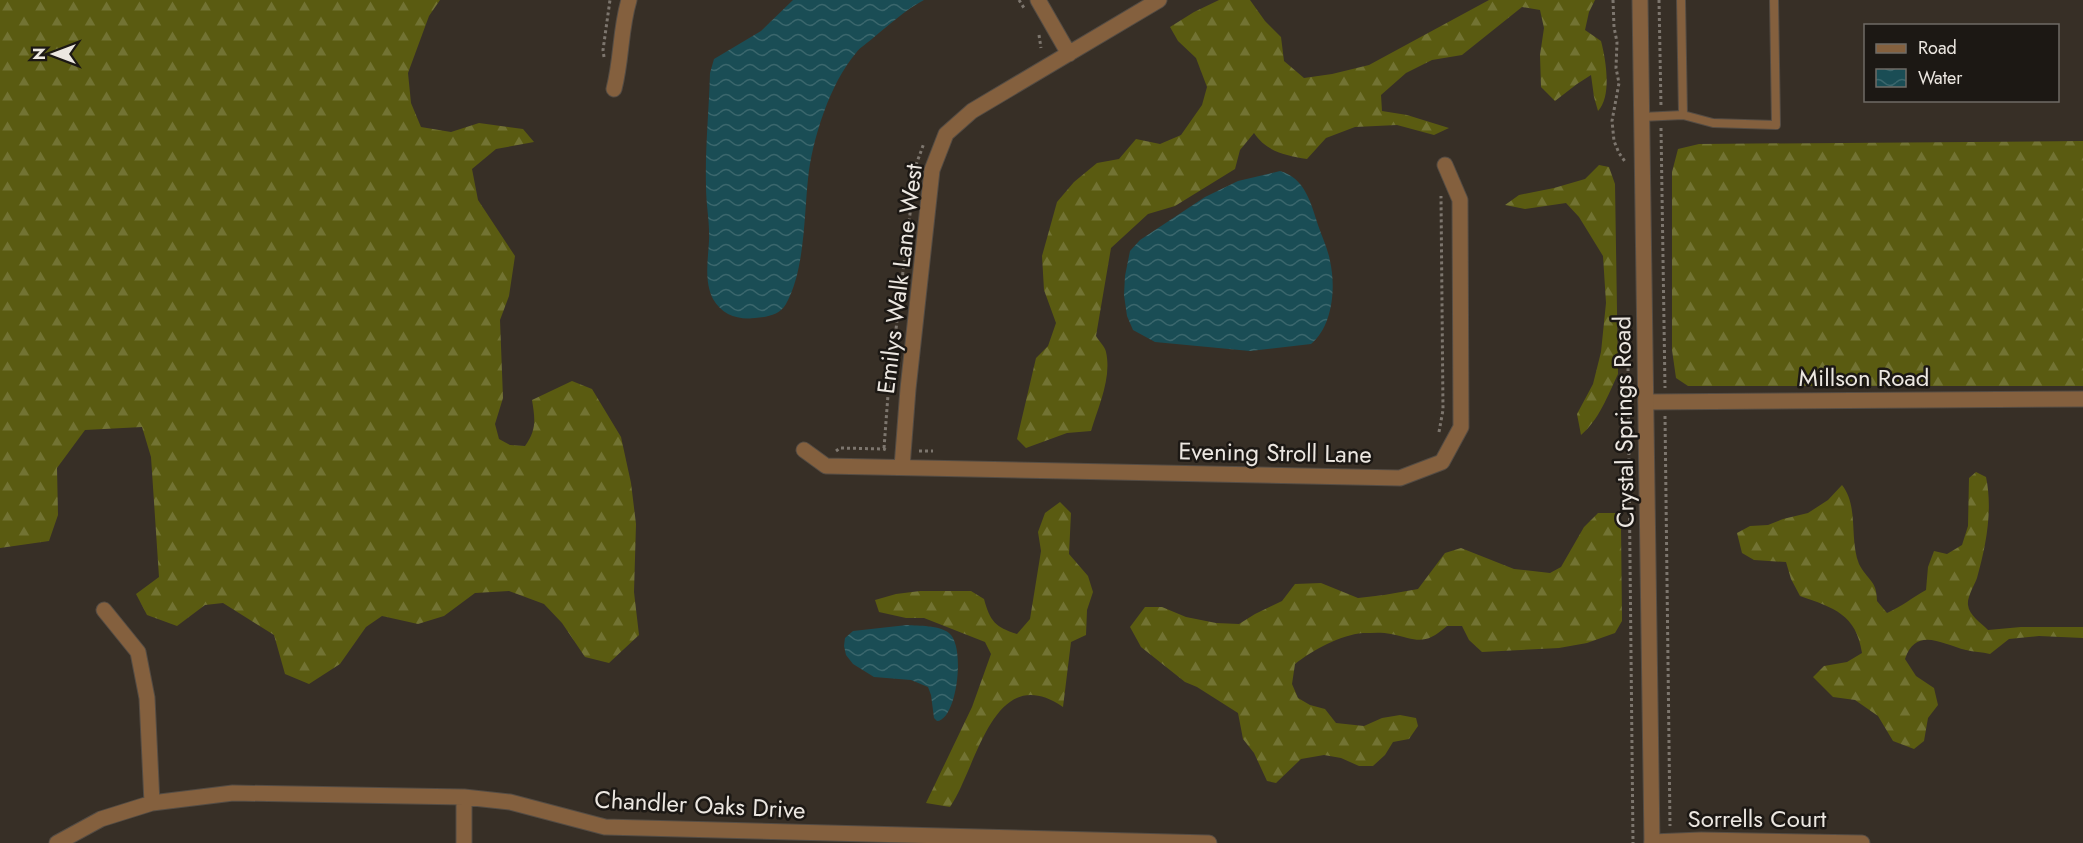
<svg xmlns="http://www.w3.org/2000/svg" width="2083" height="843" viewBox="0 0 2083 843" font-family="Jost,sans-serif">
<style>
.forest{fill:url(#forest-firs)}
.water{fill:url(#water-waves)}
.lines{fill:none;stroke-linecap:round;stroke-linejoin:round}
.service-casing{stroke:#544c44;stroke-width:10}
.minor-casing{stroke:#544c44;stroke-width:17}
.tertiary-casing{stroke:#544c44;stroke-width:17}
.path{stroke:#7d766e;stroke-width:3;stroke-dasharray:3 3;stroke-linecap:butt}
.service{stroke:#84603e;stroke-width:8}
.minor{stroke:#84603e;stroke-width:15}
.tertiary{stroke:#84603e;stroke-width:15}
.labels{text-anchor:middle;stroke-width:5;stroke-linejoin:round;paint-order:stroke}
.street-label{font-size:24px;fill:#ece7e1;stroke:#1c1814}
</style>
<defs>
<pattern id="forest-firs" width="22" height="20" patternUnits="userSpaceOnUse" patternTransform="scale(1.5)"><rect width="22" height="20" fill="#5a5b11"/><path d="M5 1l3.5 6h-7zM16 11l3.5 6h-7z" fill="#727333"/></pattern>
<pattern id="water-waves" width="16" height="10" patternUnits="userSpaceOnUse" patternTransform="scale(1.5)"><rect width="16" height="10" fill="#1a4d55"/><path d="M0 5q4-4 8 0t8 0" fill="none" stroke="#3b676d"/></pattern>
</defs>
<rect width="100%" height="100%" fill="#372f26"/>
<path class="forest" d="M0,0h440l-11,16 -21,57 3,30 10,24 30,5 28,-9 44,6 11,13 -38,7 -24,20 6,31 37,56 -6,40 -9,24 3,78 -8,26 4,15 11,6 15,1c12,-17 10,-27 7,-46l40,-19 20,8 29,48 10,46 5,41 -2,68 5,43 -30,28 -24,-6 -23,-34 -18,-19 -35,-13 -34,2 -31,23 -26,8 -36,-8 -16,11 -26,37 -31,20 -24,-10 -11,-39 -51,-32 -18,2 -28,21 -30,-11 -11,-21 23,-17 -8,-120 -9,-30 -57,3 -28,38 1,47 -9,26 -49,7z
M1219,0h31l15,21 16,16 3,24 20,17 28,-4 37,-9 120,-65h106l-6,12 -4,18 16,11c5,19 11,55 -3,70l-4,-14 -3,-22 -14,9 -22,17 -14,-14 -1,-32 4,-27 -4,-18 -18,-3 -60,48 -30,5 -26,13 -25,22 1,16 25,4 42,13 -15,7 -37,-10 -42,2 -29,11 -19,21c-22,-4 -40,-7 -53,-26l-14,17 -5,19 -60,37 -27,8 -37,34 -15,88c3,5 9,11 10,16 6,26 -8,55 -15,79l-24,2 -41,15 -9,-9 19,-81 12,-12 8,-23 -12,-33 -2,-34 15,-54 17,-20 23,-19 22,-4 17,-20 24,5 21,-9 21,-30 5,-18 -11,-29 -18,-17 -8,-14 24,-15z
M2083,141v245h-395l-12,-8 -4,-28v-178l6,-23 21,-5z
M1599,165l10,2 6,17 3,190c-10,21 -19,46 -37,61l-4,-21 16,-30 8,-32 5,-49 -3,-47 -24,-39 -13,-14 -41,6 -20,-4 14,-10 35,-7 31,-9z
M1976,472l10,5c7,33 0,69 -9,101 -3,8 -10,19 -9,27 1,10 13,18 20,25l33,-3h62v11l-44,-2 -30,3 -19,15c-8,-2 -16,-2 -24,-4 -24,-6 -50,-24 -61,9l11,17 18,12 4,17 -10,13 -4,23 -10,8 -21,-8 -15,-25 -23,-16 -22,-3 -20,-20 11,-11 23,-4 15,-9c-6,-39 -28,-45 -62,-57l-9,-17 -5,-17 -32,-2 -12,-7 -5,-20 13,-7 18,-1 15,-6 25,-6 20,-13 14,-15c17,21 7,54 17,79 8,16 18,16 18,37l10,12c14,-6 26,-16 39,-23l2,-23 6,-16 13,3 15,-9 6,-19 1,-48z
M1060,502l11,11 -2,41 19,22 5,16 -6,18 -1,25 -15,7 -8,65c-70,-48 -86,61 -113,100l-24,-4 46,-96 19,-53 -6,-12 -61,-24h-18l-27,-6 -4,-12 21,-6 24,-3h51l13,8c6,22 11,28 33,35l13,-15 11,-68 -3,-19 7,-19z
M1598,513h18l5,12 1,96 -7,12 -28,10 -28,5 -77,4 -13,-12 -7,-14h-15c-23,20 -29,14 -56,8 -8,-2 -19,-1 -28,-1 -23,2 -50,17 -68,31l-3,20 6,14 12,7 15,4 11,14 28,3 18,-8 18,-3 16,3 2,8 -9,13 -16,3 -8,13 -12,11h-14l-18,-8 -17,-3 -23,4 -25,24 -9,-2 -13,-28 -11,-14 -5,-26 -41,-26 -12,-5 -44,-35 -11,-20 15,-20h17l24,10 30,6 23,1 16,-10 27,-13 13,-17 26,-1 37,15 26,-3 34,-6 27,-36 16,-5 53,21 36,4 11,-6 23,-40z"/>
<path class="water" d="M793,0h131c-19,10 -35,25 -51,38 -5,5 -13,9 -17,15 -26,30 -44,87 -48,126 -4,37 -3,91 -22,125 -6,11 -19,13 -31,14 -17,2 -33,-3 -42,-19 -9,-18 -5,-39 -4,-58 1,-18 -3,-36 -3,-55 -1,-37 3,-76 4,-113l4,-14 47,-28z
M1280,171c25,7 31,32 38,54 4,12 10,24 12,36 6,26 3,65 -19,83l-61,7 -95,-9 -22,-12 -6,-14 -3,-21 1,-19 5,-25 10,-11 65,-43 33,-16z
M907,625c12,1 32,0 42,8 17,13 8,87 -12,88l-3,-3 -3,-23 -3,-8 -17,-7 -37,-3 -21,-13 -7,-9 -2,-9 1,-8 8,-7z"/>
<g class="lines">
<defs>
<path id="service" d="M1683,115l30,8 63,2 -2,-125
M1642,117l41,-2 -2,-115"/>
<path id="minor" d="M1038,0l31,54
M614,89c8,-31 6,-59 15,-89
M1646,402l437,-3
M804,450l22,16 574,12 42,-16 19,-35 -1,-227 -15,-35
M902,467l6,-78 24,-219 14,-36 26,-23 187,-111
M104,610l34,42 9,46 5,105
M464,797v46
M1652,842l49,-2 161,3
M57,843l44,-24 51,-16 81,-10 231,4 46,5 95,25 604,16"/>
<path id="tertiary" d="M1640,0l12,843"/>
</defs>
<use href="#service" class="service-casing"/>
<use href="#minor" class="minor-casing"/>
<use href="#tertiary" class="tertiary-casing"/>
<path class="path" d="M1019,0l5,8
M1613,0l1,27 3,15 -1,26 3,15 -7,38 2,20 5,12 7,10
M1659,0l2,106
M1039,35l2,13
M604,57l-1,-7 7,-50
M1661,128l4,260
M916,165l8,-22
M1628,368l5,475
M1665,416l5,410
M1439,432l4,-22 -2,-214
M884,448l4,-53 26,-214
M836,451l4,-3 44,1 4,2
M919,451h14"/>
<use href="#service" class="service"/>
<use href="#minor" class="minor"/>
<use href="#tertiary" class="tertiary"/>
</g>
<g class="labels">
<g class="street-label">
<text transform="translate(900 279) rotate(-83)" y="8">Emilys Walk Lane West</text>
<text x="1864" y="386">Millson Road</text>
<text transform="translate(1624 422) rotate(-91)" y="8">Crystal Springs Road</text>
<text transform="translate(1275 453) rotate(1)" y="8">Evening Stroll Lane</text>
<text transform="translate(700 805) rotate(3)" y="8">Chandler Oaks Drive</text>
<text x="1757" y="827">Sorrells Court</text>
</g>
</g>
<rect x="1864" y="24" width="195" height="78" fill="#1c1814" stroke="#6f6b66" stroke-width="1.5"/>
<rect x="1876" y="44" width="30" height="9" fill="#84603e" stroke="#6f6b66" stroke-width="1.5"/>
<text x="1918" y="54" font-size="18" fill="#ece7e1">Road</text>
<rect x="1876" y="69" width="30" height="18" fill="url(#water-waves)" stroke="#6f6b66" stroke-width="1.5"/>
<text x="1918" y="84" font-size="18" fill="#ece7e1">Water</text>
<g transform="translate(54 54) rotate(270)" stroke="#1c1814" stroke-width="4.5" paint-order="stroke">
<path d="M0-4.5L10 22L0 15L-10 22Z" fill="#ece7e1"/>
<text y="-9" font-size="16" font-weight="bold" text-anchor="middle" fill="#ece7e1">N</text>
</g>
</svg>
